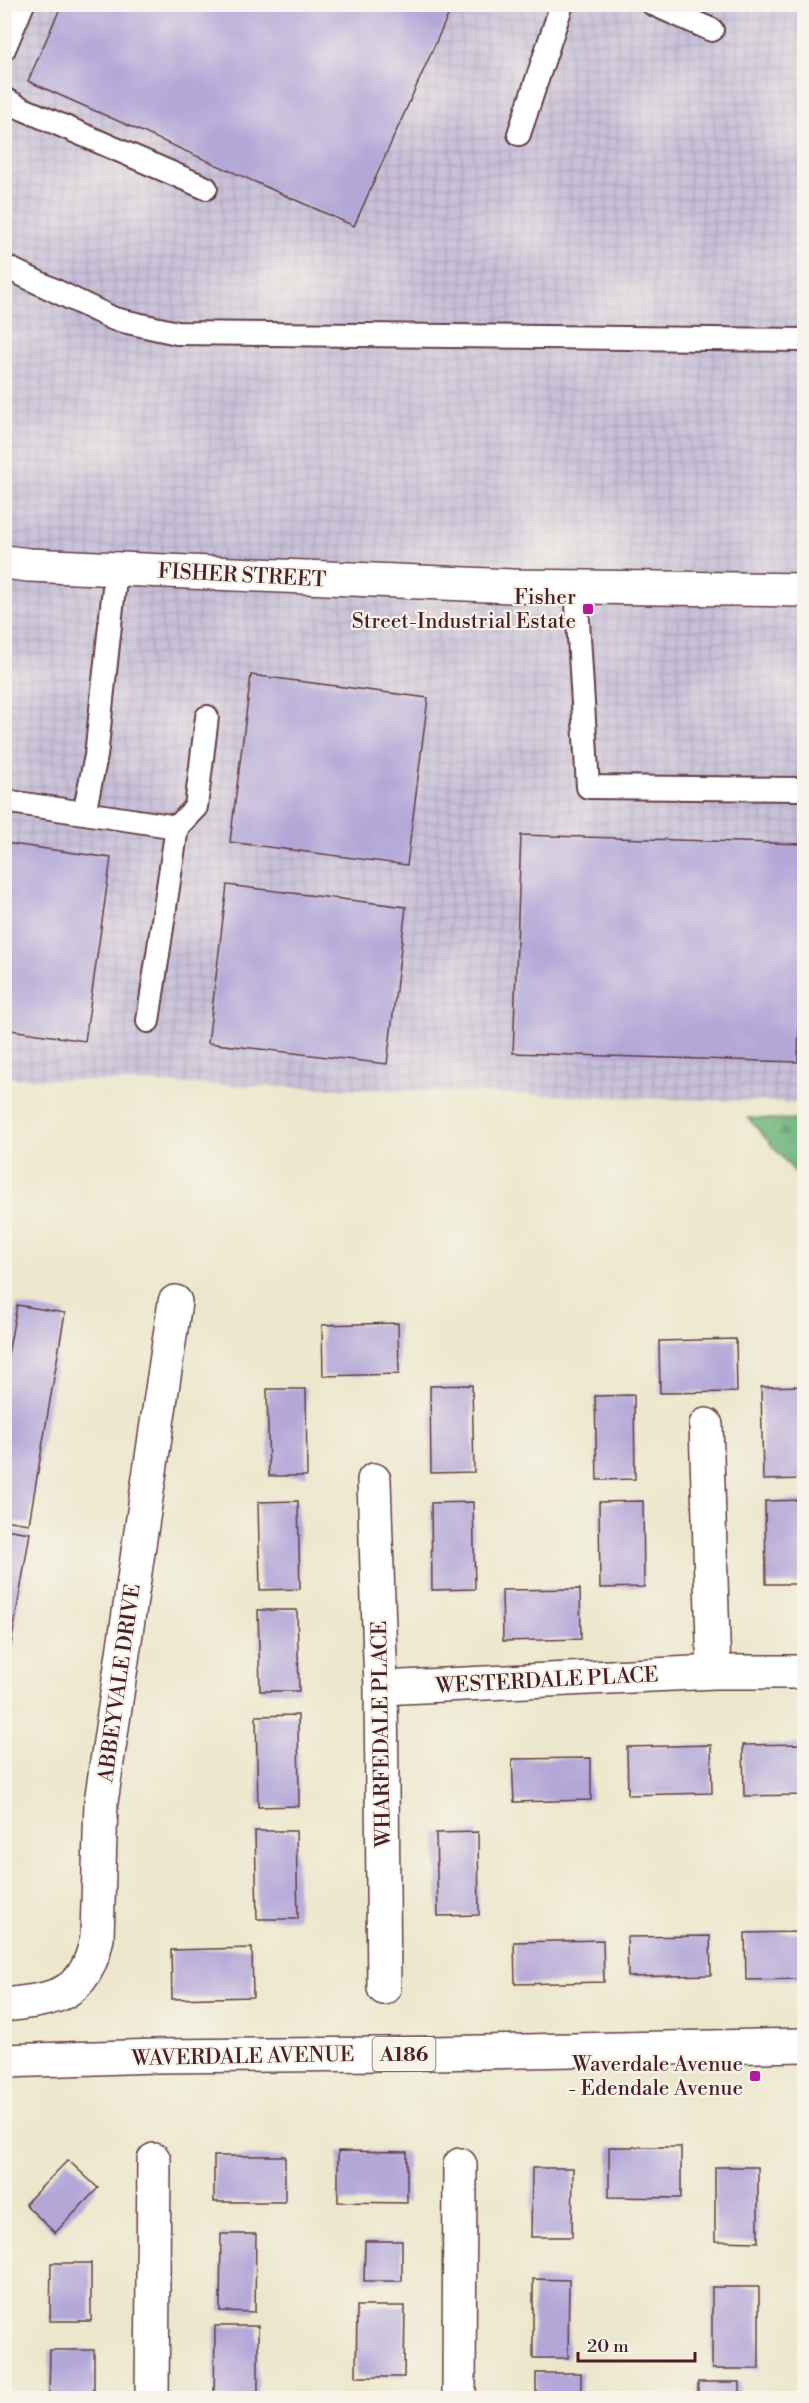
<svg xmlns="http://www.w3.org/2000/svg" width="809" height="2403" viewBox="0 0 809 2403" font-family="'Libre Bodoni',serif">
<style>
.industrial{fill:url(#industrial-grid)}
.forest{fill:url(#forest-firs);stroke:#5c6a53;stroke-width:1.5}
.building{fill:#b3a7d8}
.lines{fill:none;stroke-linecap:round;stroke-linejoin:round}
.lane-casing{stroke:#623d43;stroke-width:26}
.street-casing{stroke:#623d43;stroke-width:36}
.secondary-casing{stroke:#623d43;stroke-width:36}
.primary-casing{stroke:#623d43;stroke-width:36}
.lane{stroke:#fff;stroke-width:22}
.street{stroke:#fff;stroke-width:33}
.secondary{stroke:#fff;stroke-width:33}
.primary{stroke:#fff;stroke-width:33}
.poi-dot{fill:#b5179e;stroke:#f7f3e8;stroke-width:2}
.labels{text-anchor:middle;stroke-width:4.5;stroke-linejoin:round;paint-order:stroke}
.shield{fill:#f7f3e8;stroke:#7e5f64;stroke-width:1.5}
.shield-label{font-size:20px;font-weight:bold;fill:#4a1f2b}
.street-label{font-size:21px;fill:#4a1f2b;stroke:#f7f3e8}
.poi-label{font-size:21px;fill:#4a1f2b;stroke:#f7f3e8;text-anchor:end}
</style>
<defs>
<pattern id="industrial-grid" width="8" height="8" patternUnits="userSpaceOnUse" patternTransform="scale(1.5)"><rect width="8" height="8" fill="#c8bfd8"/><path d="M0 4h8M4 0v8" fill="none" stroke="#ada4ba"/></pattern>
<pattern id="forest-firs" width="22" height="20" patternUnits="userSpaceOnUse" patternTransform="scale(1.5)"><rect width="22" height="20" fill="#6db57b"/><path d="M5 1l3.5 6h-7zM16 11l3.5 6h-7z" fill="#5c9365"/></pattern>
</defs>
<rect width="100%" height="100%" fill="#f7f3e8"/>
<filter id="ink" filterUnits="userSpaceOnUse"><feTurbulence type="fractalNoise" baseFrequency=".0167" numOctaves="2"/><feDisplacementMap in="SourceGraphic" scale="12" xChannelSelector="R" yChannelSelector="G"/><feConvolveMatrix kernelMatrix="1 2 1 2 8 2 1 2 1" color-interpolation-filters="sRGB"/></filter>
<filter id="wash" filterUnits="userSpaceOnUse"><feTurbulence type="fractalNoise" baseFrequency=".008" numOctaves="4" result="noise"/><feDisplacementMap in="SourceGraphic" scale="24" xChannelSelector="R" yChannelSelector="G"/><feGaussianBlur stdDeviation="1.35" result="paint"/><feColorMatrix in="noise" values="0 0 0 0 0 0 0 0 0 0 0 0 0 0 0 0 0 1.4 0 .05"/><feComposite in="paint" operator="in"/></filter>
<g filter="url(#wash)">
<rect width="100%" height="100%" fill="#ece7cc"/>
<path class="industrial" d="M5,5h799v1098l-799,-25z"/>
<path class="forest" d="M748,1118l56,2v71l-10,-20z"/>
<g id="blocks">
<path class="building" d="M62,4h391l-99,222 -326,-145z
M251,675l177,23 -21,167 -177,-23z
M521,835l283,9 -6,218 -285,-9z
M4,843l107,15 -26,183 -81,-12z
M227,885l179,22 -19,157 -179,-21z
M17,1305l48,8 -36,211 -25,-4v-144z
M398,1323l1,51 -76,2 -1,-51z
M736,1339l1,53 -77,1 -1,-52z
M472,1385l2,87 -43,1 -1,-87z
M804,1386v93l-41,1 -2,-93z
M267,1389h39l1,87h-38z
M634,1395l1,84 -38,1 -2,-84z
M804,1500v84h-38l-1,-83z
M298,1501l2,88 -40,1 -2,-88z
M643,1501l1,86 -44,1 -1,-86z
M473,1502l2,87 -43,1 -1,-87z
M4,1529l26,4 -24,141h-2z
M580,1589l1,50 -78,2 -1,-51z
M258,1610h39l2,81h-39z
M298,1715l1,91 -41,1 -2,-91z
M804,1744v51l-60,1 -1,-51z
M711,1745l1,48 -84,2 -1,-48z
M591,1758v42l-77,2 -2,-43z
M255,1831h41l2,88h-41z
M478,1832l1,83 -41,1 -2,-83z
M804,1932v47l-58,1 -1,-47z
M710,1936l1,39 -83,2 -1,-40z
M603,1940l1,42 -89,2 -1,-42z
M252,1948l1,49 -81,2 -1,-49z
M609,2147h72v51l-72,-1z
M338,2151l69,1v51l-69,-1z
M214,2156h71v46h-71z
M68,2160l30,28 -43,45 -30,-29z
M715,2167h43v75l-43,-1z
M532,2168h41l-1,69h-41z
M221,2234h35l-1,78 -35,-1z
M365,2241h37v40h-38z
M51,2263h40v58h-41z
M533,2279l36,1 -1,78h-35z
M712,2287h47v82h-47z
M357,2306h48l-1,71h-48z
M215,2326h43v72h-44z
M50,2350h44v48h-45z
M536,2373h45v25h-45z
M698,2382h42v16h-42z"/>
</g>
</g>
<g filter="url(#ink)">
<use href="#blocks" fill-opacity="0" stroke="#623d43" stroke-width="1.5"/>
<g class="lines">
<defs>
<path id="lane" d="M653,4l59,26
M4,49l19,-45
M4,99l17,9 185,80
M519,134l43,-130
M4,266l110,53 63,14 627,7
M116,569l-20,187 -12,57 93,14 19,-20 11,-90
M576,587l12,200 209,2
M4,801l80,12
M148,1021l29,-194"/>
<path id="street" d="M706,1425l8,247
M374,1480l7,208 3,300
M381,1688l333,-16h90
M4,2005c53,-6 81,-9 93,-67l4,-136 74,-500
M152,2398l2,-238
M459,2398l1,-233"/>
<path id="secondary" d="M4,562l25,3 483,21 292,4"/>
<path id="primary" d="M4,2061l152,-5 228,-2 420,-9"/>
</defs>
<use href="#lane" class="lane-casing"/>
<use href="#street" class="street-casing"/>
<use href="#secondary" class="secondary-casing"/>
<use href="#primary" class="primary-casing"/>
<use href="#lane" class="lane"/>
<use href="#street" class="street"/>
<use href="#secondary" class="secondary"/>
<use href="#primary" class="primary"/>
</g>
</g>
<g class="poi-dot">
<rect x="582" y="603" width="12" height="12" rx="3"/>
<rect x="749" y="2070" width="12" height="12" rx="3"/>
</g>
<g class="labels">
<rect class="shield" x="372.5" y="2037" width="63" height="34" rx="4.5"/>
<g class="shield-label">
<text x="404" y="2061">A186</text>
</g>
<g class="street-label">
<text transform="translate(242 575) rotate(3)" y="7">FISHER STREET</text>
<text transform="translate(547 1680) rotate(-3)" y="7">WESTERDALE PLACE</text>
<text transform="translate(119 1683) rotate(-82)" y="7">ABBEYVALE DRIVE</text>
<text transform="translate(381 1734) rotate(-91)" y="7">WHARFEDALE PLACE</text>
<text transform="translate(243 2056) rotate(-1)" y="7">WAVERDALE AVENUE</text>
</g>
<g class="poi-label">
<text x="576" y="604">Fisher<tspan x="576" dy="24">Street-Industrial Estate</tspan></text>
<text x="743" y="2071">Waverdale Avenue<tspan x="743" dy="24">- Edendale Avenue</tspan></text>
</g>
</g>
<rect width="809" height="2403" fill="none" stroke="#f7f3e8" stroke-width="24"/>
<path d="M578 2352v9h117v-9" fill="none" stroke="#4a1f2b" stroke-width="3"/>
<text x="587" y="2352" font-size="18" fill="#4a1f2b" stroke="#f7f3e8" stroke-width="4.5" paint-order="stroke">20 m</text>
</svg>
